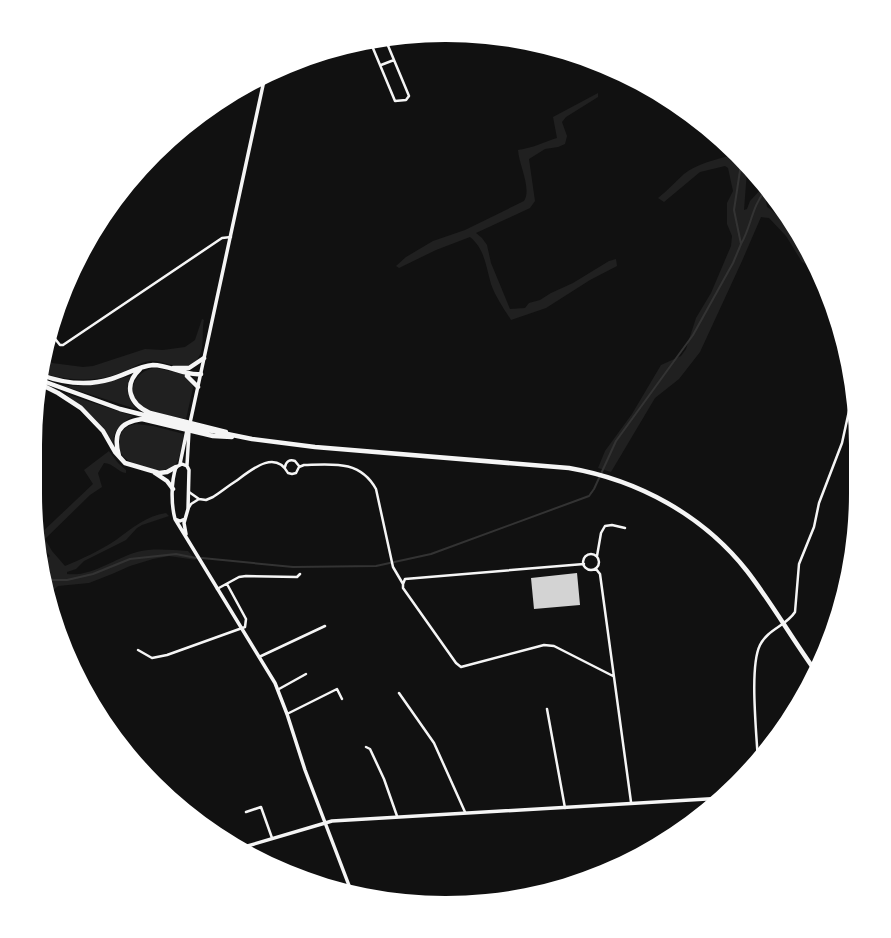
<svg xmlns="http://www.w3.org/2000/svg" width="891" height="938" viewBox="0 0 891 938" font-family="Roboto,sans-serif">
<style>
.green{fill:#202020}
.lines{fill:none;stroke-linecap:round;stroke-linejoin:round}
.stream{stroke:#333;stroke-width:2}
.building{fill:#d3d3d3}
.minor{stroke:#f5f5f5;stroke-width:2.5}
.tertiary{stroke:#f5f5f5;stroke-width:3.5}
.trunk{stroke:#f5f5f5;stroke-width:4.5}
</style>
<rect width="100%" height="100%" fill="#111"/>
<path class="green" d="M598,93v4l-32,20 -4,5 5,14 -2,8 -7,3 -13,2 -16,10 6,42 -5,7 -54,25 6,5 5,7 4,18 19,46 15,-1 4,-5 11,-3 11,-7 22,-10 36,-22 7,-2 1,7 -27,14 -44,28 -35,12c-7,-11 -16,-24 -20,-36 -5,-17 -6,-35 -21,-47l-34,13 -37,18 -3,-2 10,-9 27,-16 32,-11 59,-29c8,-12 -5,-36 -6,-51 15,-2 26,-8 39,-12l-4,-21z
M733,155l14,16 -3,39 3,-1 3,-8 12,-13 8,9 -4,4 1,6c16,10 35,36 40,54l-1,3 -4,-2 -16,-26 -17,-18 -8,-1 -19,44 -42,91 -21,27 -24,19 -44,74 -13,-4 7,-17 27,-37 29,-49 20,-9 5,-7 10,-31 15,-25 20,-47 1,-10 -5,-12v-21l6,-12 -5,-23 -3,-2 -25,6 -36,30 -6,-4c9,-7 17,-16 26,-24 12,-10 33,-15 49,-19z
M202,319l2,1c-3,13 2,30 -8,41 -13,14 -32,-2 -46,0 -11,1 -20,9 -30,12 -25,10 -54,7 -79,0l1,-13 3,-2 7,5 31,4 10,-1 52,-17 18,1 22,-3 10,-7z
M156,368l27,6 9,8 1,6 -7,31c-11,-3 -36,-5 -44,-11 -18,-14 -8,-38 14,-40z
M131,376c-7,12 -3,22 5,33l-72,-23 29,-1z
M66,394l67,22c-11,7 -19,13 -20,26l-19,-24z
M136,424l17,2 31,8c-2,9 -3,24 -9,31 -9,12 -49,0 -54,-12 -2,-4 -2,-11 -1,-16 2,-9 8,-11 16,-13z
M109,451l9,12 8,7v3c-7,0 -13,-10 -22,-10l-6,10 4,14 -12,8 -45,44 7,12 13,15c17,-7 36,-16 51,-26 16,-12 30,-24 50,-27l3,3 -27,9 -5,3 -11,12 -42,21 -8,8 -9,3v2c25,3 46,-15 70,-22 16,-4 34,-2 51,-1l8,9 -27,-4 -16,3 -23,7 -18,8 -23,9 -31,3 -8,7 -7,-32 7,-5 -10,-12 -2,-8 55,-52 -9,-14z"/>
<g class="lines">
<path class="stream" d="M741,244c10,-17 11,-38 24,-53
M202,558l91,9 83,-1 55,-12 158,-58 5,-7 22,-48 77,-106 40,-72 8,-19 -7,-34 7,-46
M48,582l4,-2h15l26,-6 37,-15 46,-5 20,4"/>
</g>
<path class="building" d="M577,573l3,32 -46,4 -3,-31z"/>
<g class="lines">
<path class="minor" d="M370,41l25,60 11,-1 3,-4 -25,-60
M381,65l13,-5
M48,330l12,15h3l159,-107 9,-1
M285,467c1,-6 5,-8 10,-6l4,5
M199,499l7,1 7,-3c8,-5 15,-11 23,-16 15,-11 39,-32 52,-8l4,1 4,-1 3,-6 5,-2c29,-1 56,-5 72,24l17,78 10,17
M188,509l3,-5 8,-5 -10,-7
M583 562a8 8 0 1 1 16 0a8 8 0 1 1-16 0Z
M597,556l4,-23 4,-7 7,-1 13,3
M584,564l-179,15 -2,5v4l53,75 5,4 83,-22 10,1 59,30
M596,569l4,5 31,228
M217,589l22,-12 7,-1 51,1 3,-3
M138,650l14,8 15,-3 78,-28 1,-8 -19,-35
M259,657l66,-31
M279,689l27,-15
M399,693l35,50 31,69
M547,709l18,99
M287,714l50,-25 5,10
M366,747l4,2 14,30 13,37
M758,763c-1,-27 -9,-96 2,-118 8,-16 26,-19 35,-33l4,-48 15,-37 5,-24 23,-60 7,-32 5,-6 3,1
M246,812l15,-5 11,31"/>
<path class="tertiary" d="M190,423l75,-347
M180,464l7,-34
M187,465l2,-34
M175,519l100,164 12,31 18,56 48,126
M185,519l-5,2 -5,-2c-4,-15 -4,-37 1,-52l6,-3 5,2 2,4 -1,39 -4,14 2,11
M244,847l88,-26 392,-23"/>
<path class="trunk" d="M173,368h16l15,-10
M140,369c-17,16 -11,35 10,44l76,19
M41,375c22,8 47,11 70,4 14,-4 28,-13 42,-14 17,0 31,11 48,9
M187,376l11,11
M40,380l80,29 63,16 69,14 63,8 254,21c69,12 134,47 178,103 24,31 44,66 67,98
M40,384l18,9 23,15 22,23 12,21 10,11 34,10 8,-1 9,-5
M119,456c-6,-21 -1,-34 23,-37l71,17 19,1
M155,473l12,8 6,8"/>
</g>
<path d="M0 0H891V938H0ZM445 42H446A403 403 0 0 1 849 445V493A403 403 0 0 1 446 896H445A403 403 0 0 1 42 493V445A403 403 0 0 1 445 42Z" fill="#fff" fill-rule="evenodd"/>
</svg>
